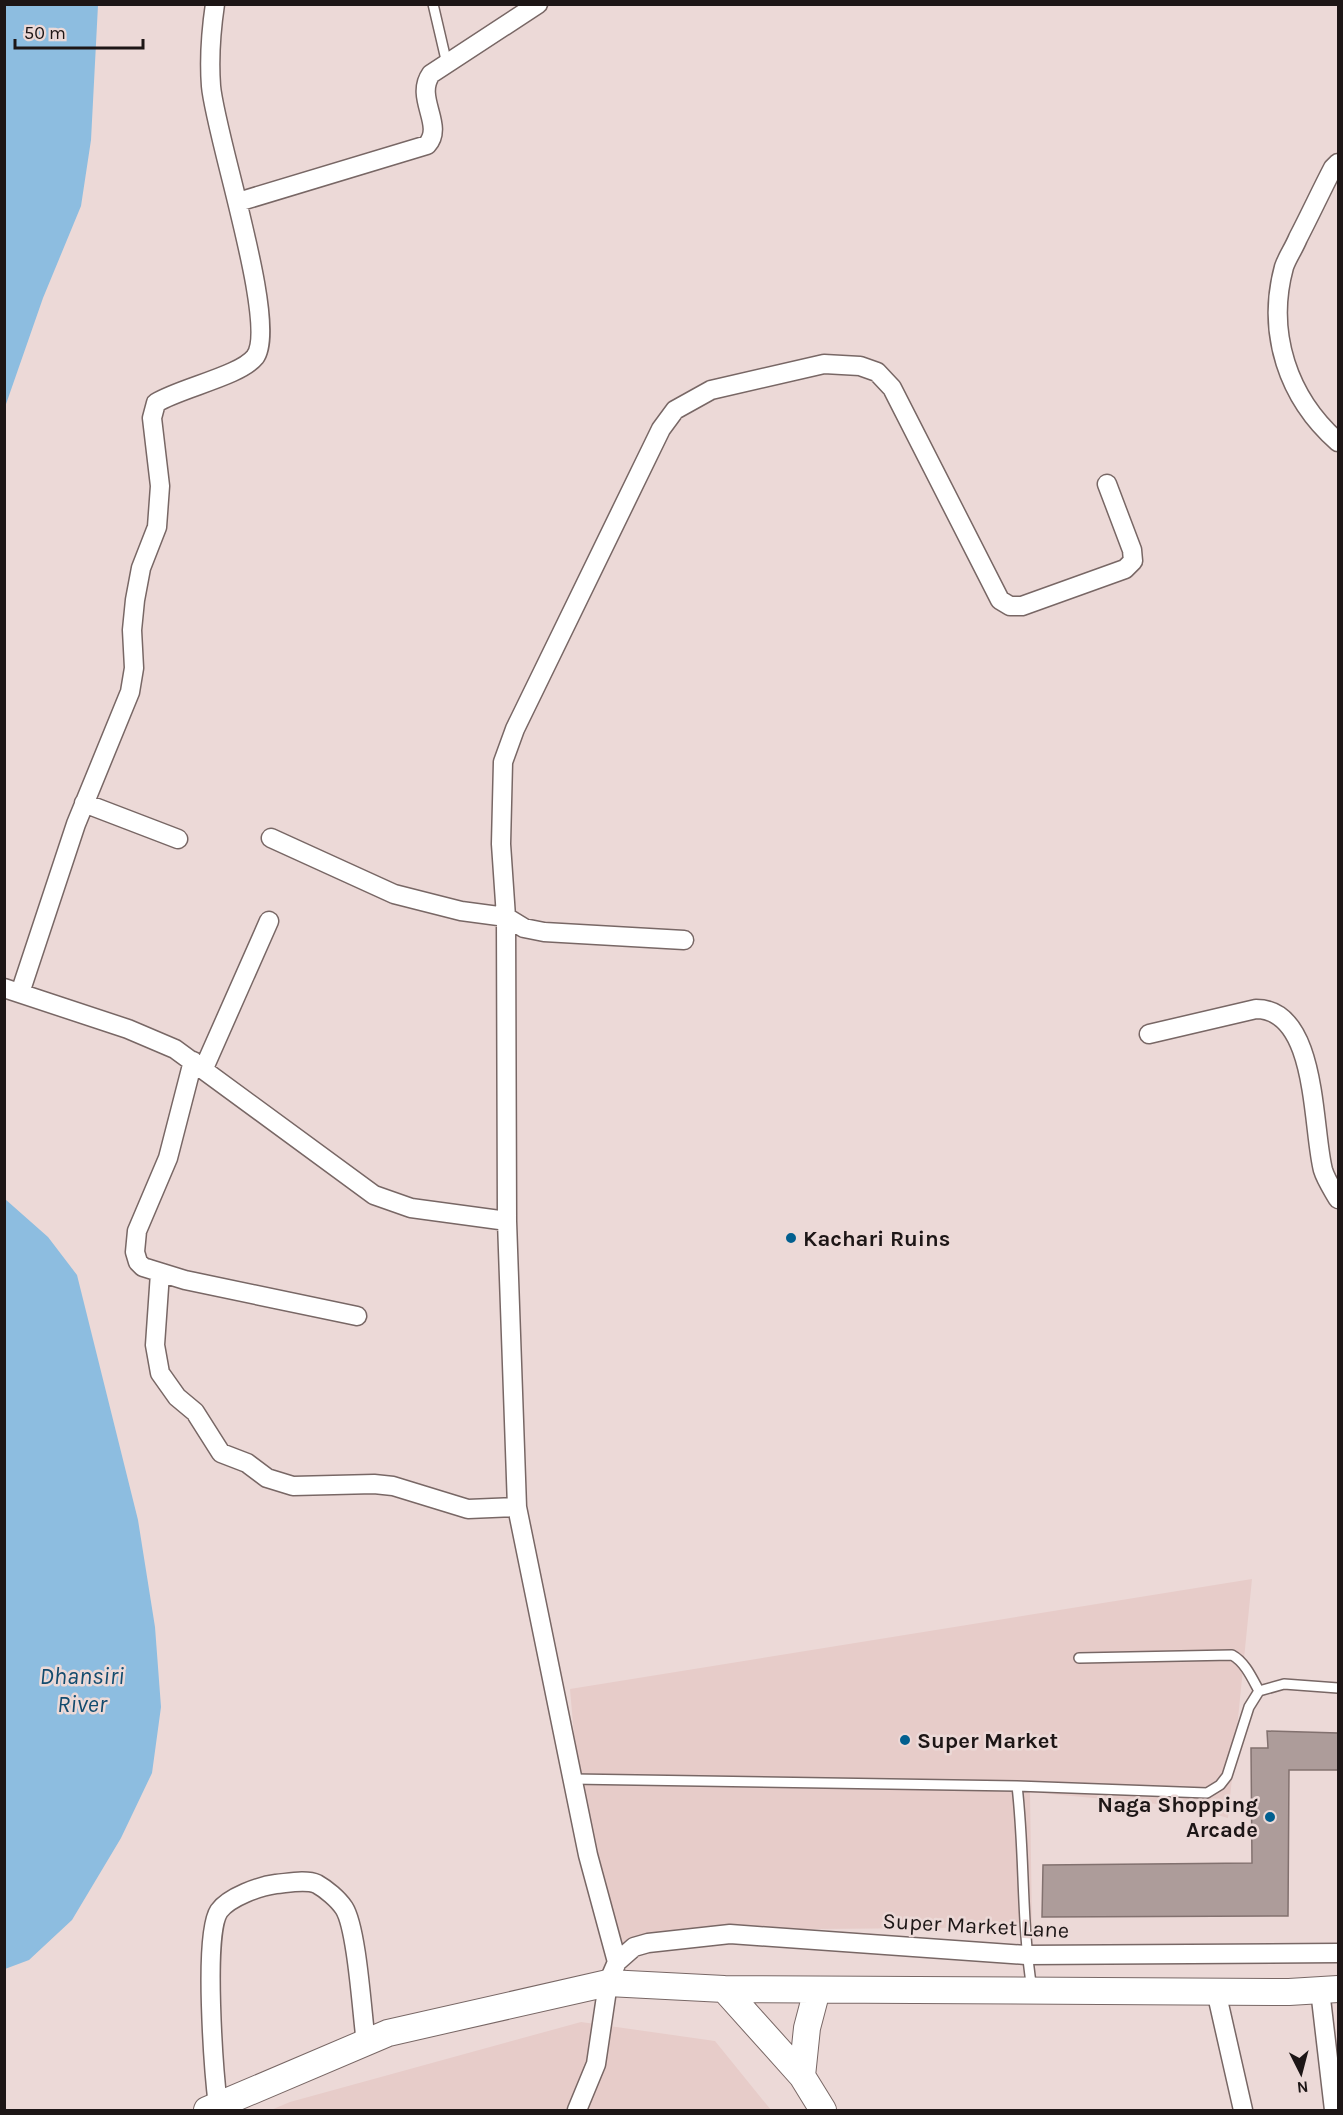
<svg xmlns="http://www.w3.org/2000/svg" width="1343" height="2115" viewBox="0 0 1343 2115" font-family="Karla,sans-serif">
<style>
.built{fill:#e7ccc9}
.water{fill:#8dbde0}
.building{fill:#ad9c9a;stroke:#82716f;stroke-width:1.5}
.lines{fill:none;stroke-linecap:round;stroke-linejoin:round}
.lane-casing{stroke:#786765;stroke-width:12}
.street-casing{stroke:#786765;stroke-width:21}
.secondary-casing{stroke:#786765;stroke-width:28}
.lane{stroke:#fff;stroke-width:9}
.street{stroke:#fff;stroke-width:18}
.secondary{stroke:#fff;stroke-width:26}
.poi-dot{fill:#025f8f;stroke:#ecd9d7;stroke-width:2}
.labels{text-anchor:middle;stroke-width:5;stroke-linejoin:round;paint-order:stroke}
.poi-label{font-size:22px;font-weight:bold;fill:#1d1616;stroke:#ecd9d7;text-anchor:start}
.street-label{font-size:22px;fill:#1d1616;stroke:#ecd9d7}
.water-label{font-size:24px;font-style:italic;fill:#124b6e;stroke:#ecd9d7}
</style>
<rect width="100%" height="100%" fill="#ecd9d7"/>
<path class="built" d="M1252,1579l-24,239 -39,-11 -159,-15 2,135 -324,3 -86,21 -42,-147 -10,-115z
M581,2022l134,19 56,69h-500l19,-8z"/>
<path class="water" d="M5,4l93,1 -7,135 -10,66 -38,92 -38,109z
M5,1199l43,38 29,38 61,245 17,107 6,80 -9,66 -31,65 -49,82 -43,40 -24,9z"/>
<path class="building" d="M1267,1731l71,2v37h-49l-1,146 -246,1 1,-52 209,-2 -1,-115h17z"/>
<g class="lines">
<defs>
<path id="lane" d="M433,4l14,60
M1079,1658l153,-3c13,7 20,23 27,36
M572,1779l445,7 190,7 13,-8 7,-9 22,-69 10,-16 25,-7 54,4
M1017,1786c8,67 4,136 15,203"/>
<path id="street" d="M1338,163l-5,5c-12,23 -23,47 -35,70 -4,10 -11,20 -14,29 -18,66 4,131 54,175
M238,202l189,-57c18,-20 -13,-47 4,-71l107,-70
M84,803l94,36
M271,838l123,56 67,17 45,6 18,11 20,4 140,8
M4,988l124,41 47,20 199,146 37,13 96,13
M20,993l56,-169 54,-132 4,-24 -2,-38 3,-30 6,-32 16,-41 3,-41 -8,-68 4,-15c24,-15 84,-27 99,-46 24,-32 -40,-222 -44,-271 -2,-27 0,-55 4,-82
M1149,1034l107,-25c62,0 56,119 67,161 3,10 10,20 15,29
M193,1061l-25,97 -31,73 -2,21 3,10 5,5 42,13 172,36
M204,1068l65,-147
M160,1273l-5,72 5,28 17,24 18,15 26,41 26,10 20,15 26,8 81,-2 19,2 75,23 49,-2
M617,1962l17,-15 14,-4 82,-9 296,21 312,-2
M1320,1990l14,120
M1216,1991l27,119
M218,2106c-4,-33 -15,-171 1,-195 10,-14 41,-25 57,-27 12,-1 30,-5 41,0 9,5 21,15 27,24 13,20 18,106 22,135
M577,2110l19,-46 12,-81 9,-21 -29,-107 -71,-348 -10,-286 -1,-304 -5,-73 2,-82 12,-33 146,-300 14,-19 36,-20 113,-26 36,2 17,6 15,16 108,212 10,6h12l103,-37 8,-8 -1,-11 -25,-66"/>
<path id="secondary" d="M724,1989l78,87 21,34
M802,2076l5,-48 10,-38
M207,2110l181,-77 220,-50 116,6 565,3 49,-3"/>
</defs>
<use href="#lane" class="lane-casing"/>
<use href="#street" class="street-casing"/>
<use href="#secondary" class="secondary-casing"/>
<use href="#lane" class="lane"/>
<use href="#street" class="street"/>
<use href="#secondary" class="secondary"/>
</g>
<g class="poi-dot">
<circle cx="791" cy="1238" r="6"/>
<circle cx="905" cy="1740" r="6"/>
<circle cx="1270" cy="1817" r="6"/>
</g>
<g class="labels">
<g class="poi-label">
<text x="803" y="1246">Kachari Ruins</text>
<text x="917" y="1748">Super Market</text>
<text x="1258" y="1812" text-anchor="end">Naga Shopping<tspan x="1258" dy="25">Arcade</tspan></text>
</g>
<g class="street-label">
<text transform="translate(976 1925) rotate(3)" y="8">Super Market Lane</text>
</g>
<g class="water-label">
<text x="82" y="1684">Dhansiri<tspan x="82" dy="28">River</tspan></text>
</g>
</g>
<rect width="1343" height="2115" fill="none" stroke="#1d1616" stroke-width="12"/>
<g transform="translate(1301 2073) rotate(174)" stroke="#ecd9d7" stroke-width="4.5" paint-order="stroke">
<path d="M0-4.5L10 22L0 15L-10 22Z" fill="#1d1616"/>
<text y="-9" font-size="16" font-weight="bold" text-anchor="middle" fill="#1d1616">N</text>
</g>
<path d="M15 39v9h128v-9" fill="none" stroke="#1d1616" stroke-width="3"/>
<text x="24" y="39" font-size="18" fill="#1d1616" stroke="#ecd9d7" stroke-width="4.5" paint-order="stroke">50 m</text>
</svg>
